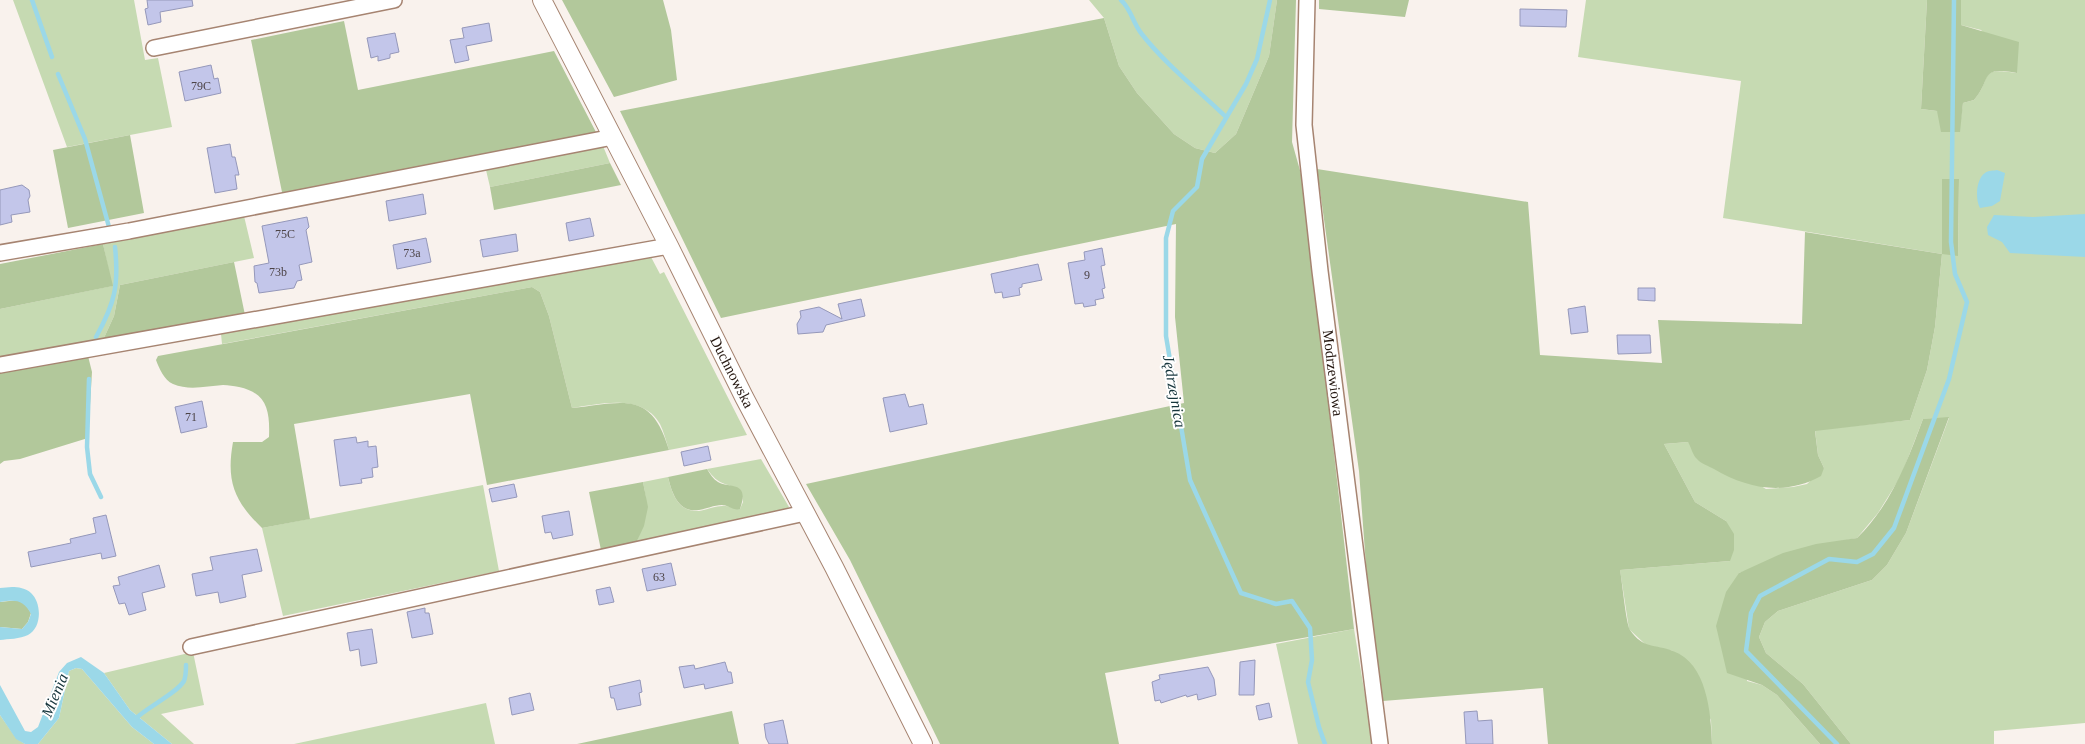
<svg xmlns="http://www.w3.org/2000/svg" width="2085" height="744" viewBox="0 0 2085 744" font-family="'Times New Roman',serif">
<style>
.green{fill:#c6dab2;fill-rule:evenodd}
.forest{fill:#b2c89b}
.water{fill:#9bd8e8}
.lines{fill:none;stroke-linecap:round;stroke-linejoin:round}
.stream{stroke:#9bd8e8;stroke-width:4.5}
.building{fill:#c3c6ea;stroke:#9598ba}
.minor-casing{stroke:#a68471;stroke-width:18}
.tertiary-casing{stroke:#a68471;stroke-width:20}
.minor{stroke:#fff;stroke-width:15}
.tertiary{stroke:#fff;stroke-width:18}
.labels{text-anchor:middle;stroke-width:4;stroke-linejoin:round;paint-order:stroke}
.number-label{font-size:12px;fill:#4c4346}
.street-label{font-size:15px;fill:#241710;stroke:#fff}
.water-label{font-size:16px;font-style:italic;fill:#16353c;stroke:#fff}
</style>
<rect width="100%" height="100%" fill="#f9f2ed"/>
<path class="green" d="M13,0h121l11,60 13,-2 14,69 -105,20z
M1089,0h188l-8,56 -33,78 -21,19 -20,-5 -21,-14 -37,-41 -18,-27 -15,-48z
M1586,0h341l-6,109 16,2 22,21 4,-29 11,-3c20,-24 2,-33 43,-27l-36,-43 -20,-5v-25h124v723l-91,8v13h-143l-48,-60 -37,-31 -7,-16 6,-15 13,-11 94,-31 15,-15 19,-32 43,-115 -26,1 -22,57 -23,37 -21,25 -15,3 -103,32 8,108 15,4 15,10 43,49h-108l-1,-24 -38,-69 -27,-6 -17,-16 -9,-59 110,-9 -4,-40 -31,-19 -31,-58 24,-2 78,47 27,-2 14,-3 17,-16 -6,-13 -3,-25 95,-10 17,-50 8,-43 7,-73 -219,-36 18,-137 -163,-24zM1959,179l-1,77 -16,-76z
M603,146l7,17 -120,24 -4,-17z
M244,216l10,42 -134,27 -6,31 -11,24 -103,18v-49l112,-23 -9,-42z
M651,257l9,17 4,-2 83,163 -78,15c-3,-9 -5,-18 -9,-26 -18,-31 -60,-20 -88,-16l-23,-92 -9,-24 -8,-5 -310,57 -1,-10z
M761,459l28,48 -4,5 -149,31c11,-28 13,-31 7,-61l25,-5c4,17 10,35 31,34 7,-1 15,-5 23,-5 5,-1 12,3 18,3l3,-7 -2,-11c-17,-10 -21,-4 -34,-22z
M483,485l16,86 -216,45 -21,-88z
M1354,629l19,115h-75l-22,-100z
M193,652l11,53 -43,9 33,30h-22l-42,-34 -26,-37z
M76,668l6,1 50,58 22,17h-116l21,-26 10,-47z
M486,703l9,41h-201z
M0,715l16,23 9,6h-25z"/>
<path class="forest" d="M562,0h101l8,30 6,50 -63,17z
M1277,0h19l-4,142 11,39 51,448 -249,44 14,71h-179l-90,-184 -44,-76 378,-81 -9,-86 1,-93 -455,94 -101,-207 484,-93 15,48 18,27 37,41 21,14 20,5 21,-19 33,-78z
M1319,0h90l-4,17 -86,-8z
M1927,0h34v25l58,17 -2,31c-39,-7 -24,5 -43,27l-11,3 -3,29h-19l-4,-21 -16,-2z
M344,21l14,69 196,-39 44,85 -315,61 -32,-157z
M130,135l14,78 -76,15 -15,-78z
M610,163l11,22 -127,25 -4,-23z
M1317,169l211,33 12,153 122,8 -4,-43 144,4 3,-92 137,22v-75h17l-1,77 -16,-2 -7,73 -8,43 -17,50 -95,11 3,24 6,13 -3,8c-36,20 -73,13 -107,-7 -5,-3 -13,-5 -17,-10 -4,-3 -6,-12 -9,-17l-24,2 31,58 31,19 8,13v16l-4,11 -110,9c2,10 6,54 10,60 13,19 25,14 43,21 34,12 38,62 39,93h-164l-5,-56 -160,13 -14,-95 -10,-135z
M103,244l10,42 -113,23v-45z
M234,262l11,53 -142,25 11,-24 6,-31z
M532,287l8,5 9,24 23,92c51,-5 79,-19 97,42l-182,35 -17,-91 -176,30 16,95 -48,9c-28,-27 -36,-47 -29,-86h29l7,-5c1,-26 -2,-44 -30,-50 -6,-1 -10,-2 -16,-2 -16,1 -34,6 -50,-1 -9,-4 -14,-16 -17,-24l2,-4z
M88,356l4,16 -4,66 -68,21 -16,2 -4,3v-93z
M1949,417l-43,116 -19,32 -15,15 -94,31 -13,11 -6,15 7,16 37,31 48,60h-31l-43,-49 -15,-10 -35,-12 -11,-47 10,-34 13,-19 44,-20 33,-9 41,-6c34,-33 50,-76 66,-119z
M707,469c3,5 6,10 11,13 12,7 32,-2 22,27 -7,2 -11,-4 -18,-4 -8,0 -16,4 -23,5 -21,3 -27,-17 -31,-33z
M643,482l5,25 -4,19 -8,17 -35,7 -12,-58z
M18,600l8,5 5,8 -3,9 -6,7 -22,-2v-25z
M732,711l7,33h-162z"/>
<path class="water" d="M1997,170l8,3 -5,28 -8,5 -12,2c-5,-9 -4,-29 5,-35 3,-3 9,-2 12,-3z
M2085,214v43l-75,-4 -8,-11 -14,-7 -1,-8 7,-12 39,2z
M12,587c6,0 14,1 19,6 11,10 11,35 -3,42 -8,4 -20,4 -28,5v-13l22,2 6,-7 3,-8c-8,-15 -16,-14 -31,-12v-14z
M81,657l23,16 26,37 42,34h-18l-22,-17 -50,-58 -6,-1 -7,3 -10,47 -21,26h-13l-9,-5 -16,-24v-30l25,46 6,1 7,-5 21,-55 8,-9z"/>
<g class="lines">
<path class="stream" d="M32,0l20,57
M1121,0c10,9 12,23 20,33 24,31 57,57 85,84
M1270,0l-13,59 -11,25 -44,75 -5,28 -24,24 -7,27v98l24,144 51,113 35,11 16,-3 18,27 2,32 -4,22 11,45 6,17
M58,74l27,65 24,88
M96,337c19,-34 23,-52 19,-90
M89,379l-2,68 3,27 11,23
M134,720c13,-13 42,-26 50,-39 2,-5 2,-11 2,-16
M1837,744l-91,-93 5,-38 9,-17 69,-37 28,3 16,-8 21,-26 55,-149 18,-77 -12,-28 -4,-32 3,-242"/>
</g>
<path class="building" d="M147,0h45l1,6 -33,6 1,10 -13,3 -3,-16 3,-1z
M1520,9l47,1 -1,17 -46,-1z
M489,23l3,18 -26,5 3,14 -14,3 -5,-23 14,-2 -2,-10z
M395,33l4,19 -9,2v4l-12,3v-5l-7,2 -4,-20z
M211,65l3,14 4,-1 3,15 -36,8 -6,-29z
M230,144l2,13h3l4,18h-4l2,14 -22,4 -8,-45z
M22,185l7,5 1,6 -2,4 2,12 -19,3 1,7 -12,3v-35z
M423,194l3,20 -37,7 -3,-20z
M307,217l2,10 -3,3 6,32 -13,3 3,15 -5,1 -3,7 -35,5 -2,-10 -2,-1 -1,-16 15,-3 -7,-37z
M590,218l4,18 -25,5 -3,-18z
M516,234l2,17 -35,6 -3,-17z
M426,238l5,24 -34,7 -4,-24z
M1102,248l3,17 -4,1 4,22 -3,1 2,9 -9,2 1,5 -12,2 -1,-4 -8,1 -7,-41 17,-3 -1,-8z
M1038,264l4,16 -20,4v3l-3,1 1,7 -17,3 -1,-6 -7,1 -4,-19z
M1638,288h17v13l-17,-1z
M861,299l4,17 -39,9 -3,7 -25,2 -1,-10 4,-7 -1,-6 19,-4 23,12 -4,-15z
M1585,306l3,26 -17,2 -3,-25z
M1617,335h33l1,18 -33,1z
M905,394l4,13 14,-3 4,20 -37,8 -7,-34z
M202,401l5,26 -26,6 -6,-26z
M356,437l1,6 11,-2v6l8,-1 2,21 -6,1 1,9 -12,2 1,4 -22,3 -6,-46z
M708,446l3,14 -27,6 -3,-14z
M514,484l3,13 -25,5 -3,-13z
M569,511l4,24 -20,4 -2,-7 -6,1 -3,-17z
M106,515l10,41 -14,3 -1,-6 -70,14 -3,-15 43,-9 -1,-4 26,-6 -3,-15z
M257,549l5,22 -20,4 4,22 -26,6 -2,-11 -22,4 -4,-22 21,-4 -3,-13z
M671,563l5,22 -29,6 -5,-22z
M159,565l6,22 -23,6 4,17 -17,5 -4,-12 -6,1 -6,-18 7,-1 -2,-8z
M610,587l4,15 -15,3 -3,-15z
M425,608v5h4l4,21 -21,4 -5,-26z
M372,629l5,34 -16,3 -2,-17 -9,2 -3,-18z
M1255,660l-1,35h-15l1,-33z
M725,662l3,10h3l2,11 -28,6 -1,-5 -20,4 -5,-21 15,-2 1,4z
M1208,667l6,12 2,16 -18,5 -1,-6 -10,3 -1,-2 -25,8 -1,-3 -5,1 -3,-19 8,-3 -1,-4z
M640,680l2,12 -3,1 2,12 -24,5 -3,-12h-3l-2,-11z
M530,693l4,17 -22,5 -3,-17z
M1269,703l3,14 -13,3 -3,-14z
M1477,711l1,10 14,-1 1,24h-27l-2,-32z
M783,720l5,24h-19l-3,-6 -2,-14z"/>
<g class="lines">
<defs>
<path id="minor" d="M1307,0l-3,125 16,146 60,473
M154,48l240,-48
M0,253l129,-22 484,-94
M0,365l669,-119
M191,647l614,-134"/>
<path id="tertiary" d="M542,0l127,246 75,151 90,170 89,177"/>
</defs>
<use href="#minor" class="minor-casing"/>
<use href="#tertiary" class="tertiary-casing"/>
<use href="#minor" class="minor"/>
<use href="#tertiary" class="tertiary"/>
</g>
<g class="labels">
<g class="number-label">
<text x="201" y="90">79C</text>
<text x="285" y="238">75C</text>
<text x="412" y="257">73a</text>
<text x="278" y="276">73b</text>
<text x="1087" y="279">9</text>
<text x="191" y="421">71</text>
<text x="659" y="581">63</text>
</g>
<g class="street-label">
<text transform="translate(732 372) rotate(63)" y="5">Duchnowska</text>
<text transform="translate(1333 373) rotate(83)" y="5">Modrzewiowa</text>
</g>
<g class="water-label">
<text transform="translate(1175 391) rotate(80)" y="6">Jędrzejnica</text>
<text transform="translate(54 695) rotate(-67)" y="6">Mienia</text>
</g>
</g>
</svg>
